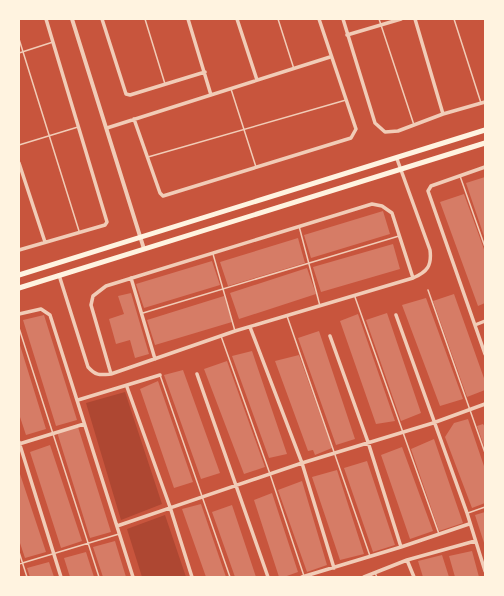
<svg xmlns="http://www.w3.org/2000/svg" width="504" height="596" viewBox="0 0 504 596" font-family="'Exo 2',sans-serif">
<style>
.green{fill:#ae4732}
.building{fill:#d67c66}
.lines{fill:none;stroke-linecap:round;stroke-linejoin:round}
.service{stroke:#f1ccb7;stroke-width:1.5}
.minor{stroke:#f1ccb7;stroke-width:3.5}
.tertiary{stroke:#f1ccb7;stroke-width:4}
.secondary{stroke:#fff3e0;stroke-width:5}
</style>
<rect width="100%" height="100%" fill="#c8553d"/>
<path class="green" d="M125,392l37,112 -41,16 -35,-117z
M165,515l21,62h-44l-15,-48z"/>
<path class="building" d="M485,177v62l-19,-56z
M464,194l21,58v51l-7,3 -38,-104z
M383,211l7,23 -79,24 -7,-23z
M298,238l7,25 -77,23 -8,-24z
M393,244l7,25 -79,23 -8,-25z
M212,261l8,24 -76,23 -8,-24z
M307,268l9,26 -77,25 -9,-26z
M131,293l18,61 -14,4 -5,-18 -14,4 -7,-25 15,-5 -6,-18z
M454,294l31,87v9l-18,7 -34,-96z
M224,296l8,26 -77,23 -8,-25z
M426,298l37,101 -23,7 -38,-101z
M387,313l34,100 -20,8 -35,-101z
M358,314l37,107 -19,3 -36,-103z
M44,315l33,105 -21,6 -33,-106z
M319,331l36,108 -19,6 -38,-107z
M19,342l27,87 -20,6 -7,-21z
M252,351l35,103 -18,4 -37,-102z
M299,355l33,93 -17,7 -2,-5 -5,1 -33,-90z
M227,361l38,106 -21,7 -40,-105z
M183,370l37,103 -19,6 -37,-104z
M158,381l35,101 -19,6 -34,-99z
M468,419l17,50v34l-13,5 -27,-71 9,-14z
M483,424l2,3v22l-8,-23z
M78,427l33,105 -21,6 -33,-106z
M434,439l29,84 -24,8 -28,-82z
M50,445l32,96 -21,7 -31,-96z
M402,447l31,84 -23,8 -29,-84z
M367,461l28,84 -22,7 -29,-84z
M337,470l27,84 -24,6 -28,-83z
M19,471l27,81 -21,6 -6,-18z
M302,481l25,84 -20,7 -29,-82z
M272,493l26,79 -14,5h-5l-25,-77z
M201,504l25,73h-20l-24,-68z
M232,505l24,72h-21l-23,-65z
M485,512v34l-10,-31z
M115,541l11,36h-23l-10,-30z
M472,551l7,26h-24l-6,-21z
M86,552l8,25h-24l-6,-19z
M442,555l7,22h-26l-5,-16z
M49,562l5,15h-24l-3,-9z"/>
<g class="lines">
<path class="service" d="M145,19l20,65
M278,19l16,50
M379,19l35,106
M454,19l27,84
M19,39l60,192
M19,53l34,-11
M231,89l25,78
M19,145l59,-18
M148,157l198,-57
M460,176l25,71
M299,226l21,80
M213,254l22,77
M428,290l57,163
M355,297l84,237
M143,313l256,-77
M287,316l83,240
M19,328l80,249
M221,336l49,138 34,102
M160,375l70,202
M468,513l17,-6
M19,552l8,25
M19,564l100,-30
M375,573l2,4"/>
<path class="minor" d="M102,19l24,75 4,1 75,-23
M188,19l23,76
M237,19l20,61
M343,19l32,104 10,9 13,-1 45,-17 42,-12
M415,19l28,95
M347,35l54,-16
M134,119l26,74 3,3 188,-58 5,-9 -37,-110
M107,128l223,-71
M19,163l26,79
M485,167l-54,19 -3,5 57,163
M19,250l86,-25 2,-3 -61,-203
M59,275l29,92c8,9 12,8 23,7l124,-43 178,-53c14,-6 19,-12 17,-28l-33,-91
M131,278l24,81
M19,314l22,-5 9,6 83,262
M396,315l71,198 18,58
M475,325l10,-4
M250,327l52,136 32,105
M330,336l38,106 33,105
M111,374l-20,-69 2,-9 13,-10 266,-82 10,2 10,7 21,65
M197,374l71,203
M127,387l43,120 22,70
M78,400l82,-25
M19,442l42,135
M19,444l65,-20
M117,526l185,-63 131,-40 52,-19
M407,560l7,17
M302,577l99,-30 68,-23
M364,577l43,-17 68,-19"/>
<path class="tertiary" d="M72,19l72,230"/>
<path class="secondary" d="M19,275l466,-145
M19,288l466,-145"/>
</g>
<rect width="504" height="596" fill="none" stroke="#fff3e0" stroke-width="40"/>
</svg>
